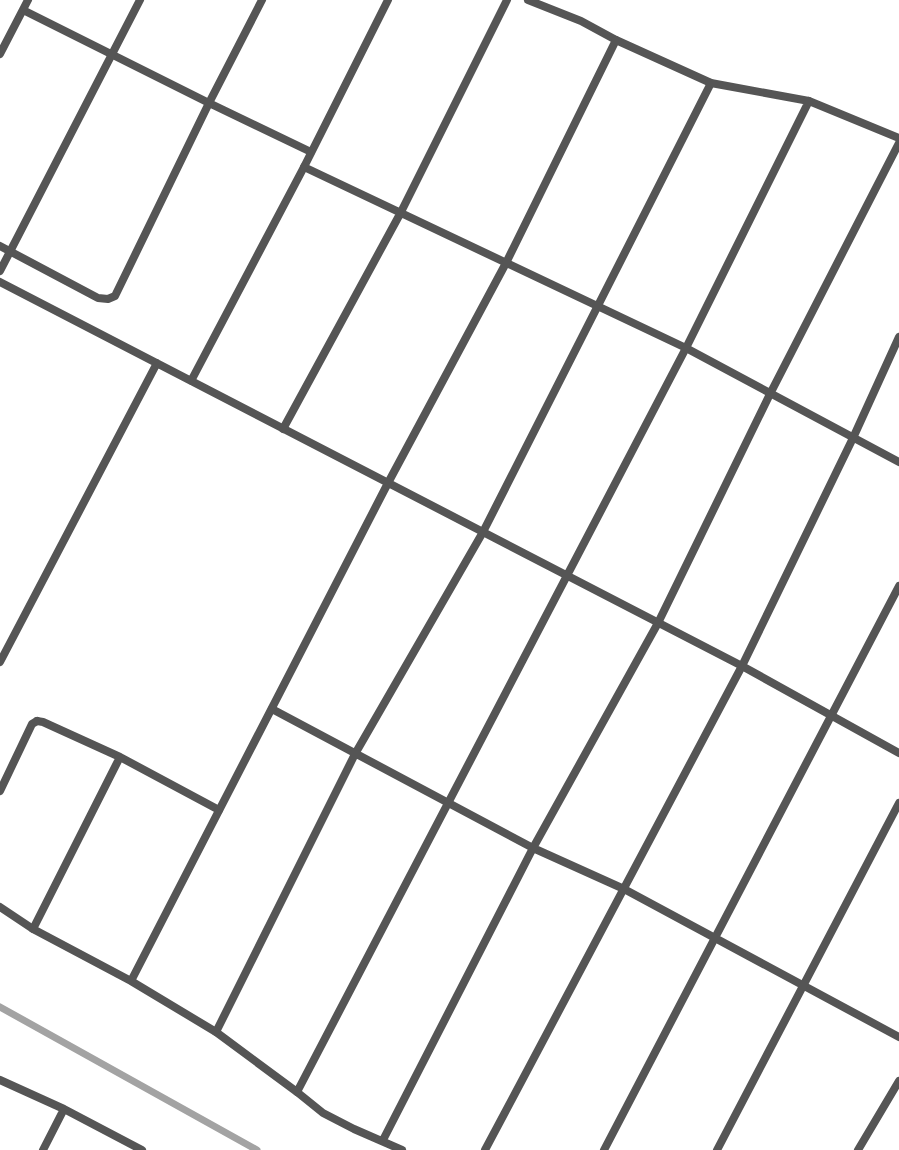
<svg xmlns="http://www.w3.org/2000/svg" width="899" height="1150" viewBox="0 0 899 1150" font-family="Commissioner,sans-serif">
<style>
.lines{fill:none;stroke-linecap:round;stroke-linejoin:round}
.stream{stroke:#a3a3a3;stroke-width:7}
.lane{stroke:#555;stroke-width:8}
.street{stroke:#555;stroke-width:8}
</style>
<rect width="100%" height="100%" fill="#fff"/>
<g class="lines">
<path class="stream" d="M0,1007l257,143"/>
<path class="lane" d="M528,0l53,21 35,19
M23,10l186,93 102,49
M0,54l28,-54
M809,101l90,37
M304,167l382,181 213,114
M0,246l98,52 10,1 7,-3 94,-193 53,-103
M283,429l117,-215 107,-214
M272,709l261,139 91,41 275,148
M37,721l6,1 77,35 99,53
M33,929l87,-172
M216,1032l139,-278 128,-222 228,-449
M297,1092l26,21 31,16 48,21
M383,1140l150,-292 125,-225 112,-229 129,-251
M604,1150l295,-564
M858,1150l41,-69"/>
<path class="street" d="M0,271l140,-271
M0,282l742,384 157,87
M191,381l113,-214 84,-167
M0,662l157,-299
M0,791l32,-67 5,-3
M0,907l33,22 98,52 85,51 81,60 389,-744 123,-247 -98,-18 -95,-43 -110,223 -118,220 -257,498
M0,1080l64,29 78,41
M43,1150l21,-41
M485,1150l257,-484 111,-228 46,-101
M717,1150l182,-347"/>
</g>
</svg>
